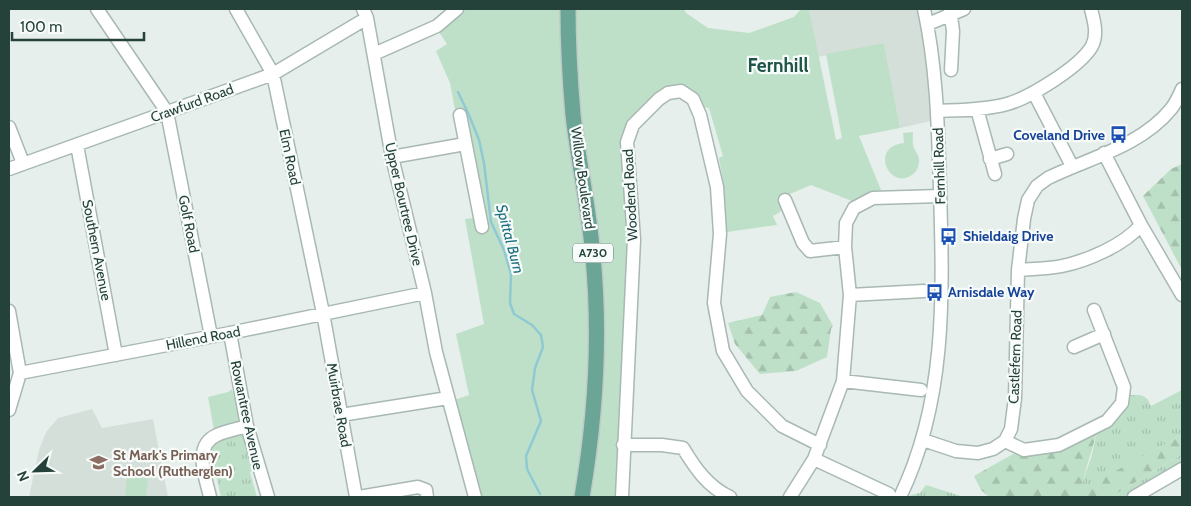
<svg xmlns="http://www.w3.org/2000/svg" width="1191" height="506" viewBox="0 0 1191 506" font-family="Cabin,sans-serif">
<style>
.built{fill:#d4dfda}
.grass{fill:url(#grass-tufts)}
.forest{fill:url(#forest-firs)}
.park{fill:#bfe0c8}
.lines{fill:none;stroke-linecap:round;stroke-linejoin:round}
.stream{stroke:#8ec9d4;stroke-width:2.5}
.minor-casing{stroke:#a8b8b2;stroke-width:15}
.major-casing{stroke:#c2cac8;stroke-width:18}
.minor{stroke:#fff;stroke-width:12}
.major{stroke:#6aa596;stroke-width:15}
.labels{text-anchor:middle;stroke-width:4.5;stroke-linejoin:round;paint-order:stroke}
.shield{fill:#f7fbf9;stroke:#637a73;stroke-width:1}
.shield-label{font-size:12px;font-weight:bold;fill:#24423a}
.street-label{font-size:14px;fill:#24423a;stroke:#f7fbf9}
.transit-label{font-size:14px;font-weight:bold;fill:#164399;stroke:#f7fbf9;text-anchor:start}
.education-label{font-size:14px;font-weight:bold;fill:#785e54;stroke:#f7fbf9;text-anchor:start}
.water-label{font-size:15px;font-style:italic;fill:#1c6f80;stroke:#f7fbf9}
.district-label{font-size:19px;font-weight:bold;fill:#1f5548;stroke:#f7fbf9}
</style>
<defs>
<pattern id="grass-tufts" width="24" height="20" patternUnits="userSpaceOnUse" patternTransform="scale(1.25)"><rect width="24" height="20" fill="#bfe0c8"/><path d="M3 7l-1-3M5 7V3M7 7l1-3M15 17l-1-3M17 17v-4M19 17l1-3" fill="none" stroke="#a4c1ad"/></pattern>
<pattern id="forest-firs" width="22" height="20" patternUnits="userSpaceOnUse" patternTransform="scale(1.25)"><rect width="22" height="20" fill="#bfe0c8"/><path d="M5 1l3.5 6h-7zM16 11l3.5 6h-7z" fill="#a4c1ad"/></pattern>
</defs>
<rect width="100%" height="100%" fill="#e6efeb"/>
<path class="built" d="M809,9h109l4,14 9,98 -31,7 -16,-85 -66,14z
M92,409l10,19 51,-9 15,78h-139l10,-47 7,-18 12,-14z"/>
<path class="grass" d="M1182,390v45l-103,56 12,-33 6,-26c22,-11 25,-14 33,-37 12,0 16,-1 21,11z
M244,433l11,36 -5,3 7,25h-36l-5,-22 -7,1 -4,-26 8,-9z
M1182,454v9l-58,34h-13z
M926,485l38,12h-55l2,-2 9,-2z"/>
<path class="forest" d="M1182,164v106l-39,-74 28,-27z
M796,292l24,11 13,23 -2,3 -4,28 -31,14 -36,3 -25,-30 -7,-21 34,-8 8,-18z
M1097,432l-17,58 102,-55v19l-71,43h-122l-8,-7 -7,-14 39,-22 24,-1z"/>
<path class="park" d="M464,9h220l2,4 22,15 41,5 45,-16 7,-8h8l27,131 6,-2 -16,-84 58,-11 16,85 -41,8 22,54 -15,4 -14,7 -41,-16 -33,14 4,10 -2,3 -7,4 4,9 -50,7 -3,-46 -5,-28 4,-2 -14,-48 -7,-1c-20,-43 -45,-13 -68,9l-16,381h-140l-24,-97 15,-5 -13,-61 28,-10 -19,-105 8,-1 3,3 -26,-138 -14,-32 11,-7 -10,-15z
M913,132c0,5 -1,12 1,16 2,5 6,8 5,14 0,5 -3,10 -7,13 -23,16 -43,-29 -8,-32l-1,-10z
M232,389l7,29 -1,6 -24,6 -6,-33 20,-5z
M127,476l21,2 -2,19h-21z"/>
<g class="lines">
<path class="stream" d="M458,92l11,23 10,25 5,23 7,59 13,28 7,24 -1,29 4,11 18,11 9,10 2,12 -8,21 -3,22 9,31 -15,35 1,13 13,25"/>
<defs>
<path id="minor" d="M97,9l70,103 44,224
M236,9l37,65 50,239 33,184
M363,9l4,9 25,139 33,136 11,59 39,145
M950,9l3,22 -2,39
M928,24l36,-15
M374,54l63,-28 20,-17
M1034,93l38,73
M977,109l18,65
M938,111c22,-1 47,-1 69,-7 22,-6 73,-37 85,-58 6,-12 2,-25 -1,-37
M460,115l22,112
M9,127l14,36
M77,145l39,210
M392,157l73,-13
M990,159l17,-5
M9,169l264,-95 94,-56
M785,200l18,43 7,8 35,-4
M1141,225l41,70
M1018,270c14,-1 30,-1 44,-4 25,-5 62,-21 79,-41l-37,-72
M850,295l74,-4
M9,311l11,62 -11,37
M230,333l17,93 21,71
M1074,347l30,-13
M20,373l210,-40 195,-40
M843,381l78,9
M341,415l107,-17
M923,440l33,11 22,2 15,-4 12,-8 6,-12 4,-31 3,-128 6,-51 4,-19 9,-14 11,-8c41,-20 93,-32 123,-69 5,-6 8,-13 11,-20
M1005,441l19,9 35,-5 48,-24 15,-18 2,-16 -30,-77
M623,445h39l21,3c12,20 25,39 47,49
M814,459l75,35
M210,497c-4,-19 -18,-51 7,-62 9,-4 20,-6 30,-9
M359,497l59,-10 8,3 1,7
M622,497l12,-257 -7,-98 6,-17 26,-26 9,-6 13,-2 12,8 7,16 17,72 3,47 -6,69 9,48 24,40 35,35 38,19
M790,497l24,-38 29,-78 7,-86 -5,-48 1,-24 8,-15 19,-10 67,-2
M900,497c47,-97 43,-203 40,-308 -2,-60 -3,-121 -16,-180
M1134,497l48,-28"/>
<path id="major" d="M568,9c0,35 2,71 5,106 5,44 15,88 19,132 9,84 4,168 -10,250"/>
</defs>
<use href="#minor" class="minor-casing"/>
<use href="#major" class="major-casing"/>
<use href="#minor" class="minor"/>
<use href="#major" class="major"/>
</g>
<defs>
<symbol id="bus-bare" viewBox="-9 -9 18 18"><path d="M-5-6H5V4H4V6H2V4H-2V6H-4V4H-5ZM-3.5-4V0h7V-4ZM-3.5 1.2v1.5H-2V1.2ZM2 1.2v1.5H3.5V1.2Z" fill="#1a4fb4" stroke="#f7fbf9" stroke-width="2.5" paint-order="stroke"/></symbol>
<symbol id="school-bare" viewBox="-9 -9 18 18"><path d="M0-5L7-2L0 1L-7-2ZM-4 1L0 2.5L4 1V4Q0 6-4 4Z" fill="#8d6e63" stroke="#f7fbf9" stroke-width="2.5" paint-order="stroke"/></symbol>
</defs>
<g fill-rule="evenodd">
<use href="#bus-bare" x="1106" y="122" width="25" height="25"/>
<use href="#bus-bare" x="936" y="224" width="25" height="25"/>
<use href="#bus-bare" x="922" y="280" width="25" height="25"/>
<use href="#school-bare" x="86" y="450" width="25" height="25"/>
</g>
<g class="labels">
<rect class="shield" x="573" y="243.5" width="40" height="19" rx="4"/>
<g class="shield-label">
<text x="593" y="257">A730</text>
</g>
<g class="street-label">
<text transform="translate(192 103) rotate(-20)" y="5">Crawfurd Road</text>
<text transform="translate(290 157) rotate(78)" y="5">Elm Road</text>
<text transform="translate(939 166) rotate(-92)" y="5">Fernhill Road</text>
<text transform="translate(583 178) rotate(82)" y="5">Willow Boulevard</text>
<text transform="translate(630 195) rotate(-93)" y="5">Woodend Road</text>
<text transform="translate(404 204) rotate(77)" y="5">Upper Bourtree Drive</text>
<text transform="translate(189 224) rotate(79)" y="5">Golf Road</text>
<text transform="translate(97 250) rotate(79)" y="5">Southern Avenue</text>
<text transform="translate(203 338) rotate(-11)" y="5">Hillend Road</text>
<text transform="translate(1015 357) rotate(-88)" y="5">Castlefern Road</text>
<text transform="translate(339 405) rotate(80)" y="5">Muirbrae Road</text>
<text transform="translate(247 415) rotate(78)" y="5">Rowantree Avenue</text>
</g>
<g class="transit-label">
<text x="1105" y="140" text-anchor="end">Coveland Drive</text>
<text x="963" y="241">Shieldaig Drive</text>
<text x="948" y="297">Arnisdale Way</text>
</g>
<g class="education-label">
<text x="113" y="460">St Mark's Primary<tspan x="113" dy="16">School (Rutherglen)</tspan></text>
</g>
<g class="water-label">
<text transform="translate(510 239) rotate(75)" y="5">Spittal Burn</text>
</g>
<g class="district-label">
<text x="778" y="72">Fernhill</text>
</g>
</g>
<rect width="1191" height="506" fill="none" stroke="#24423a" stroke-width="20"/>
<g transform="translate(35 471) rotate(247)" stroke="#f7fbf9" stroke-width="4" paint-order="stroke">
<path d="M0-4L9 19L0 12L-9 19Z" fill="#24423a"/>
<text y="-8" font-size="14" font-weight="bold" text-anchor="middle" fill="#24423a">N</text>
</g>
<path d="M12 32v8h132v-8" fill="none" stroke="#24423a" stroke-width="2.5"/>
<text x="20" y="32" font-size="15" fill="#24423a" stroke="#f7fbf9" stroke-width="4" paint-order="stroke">100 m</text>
</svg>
